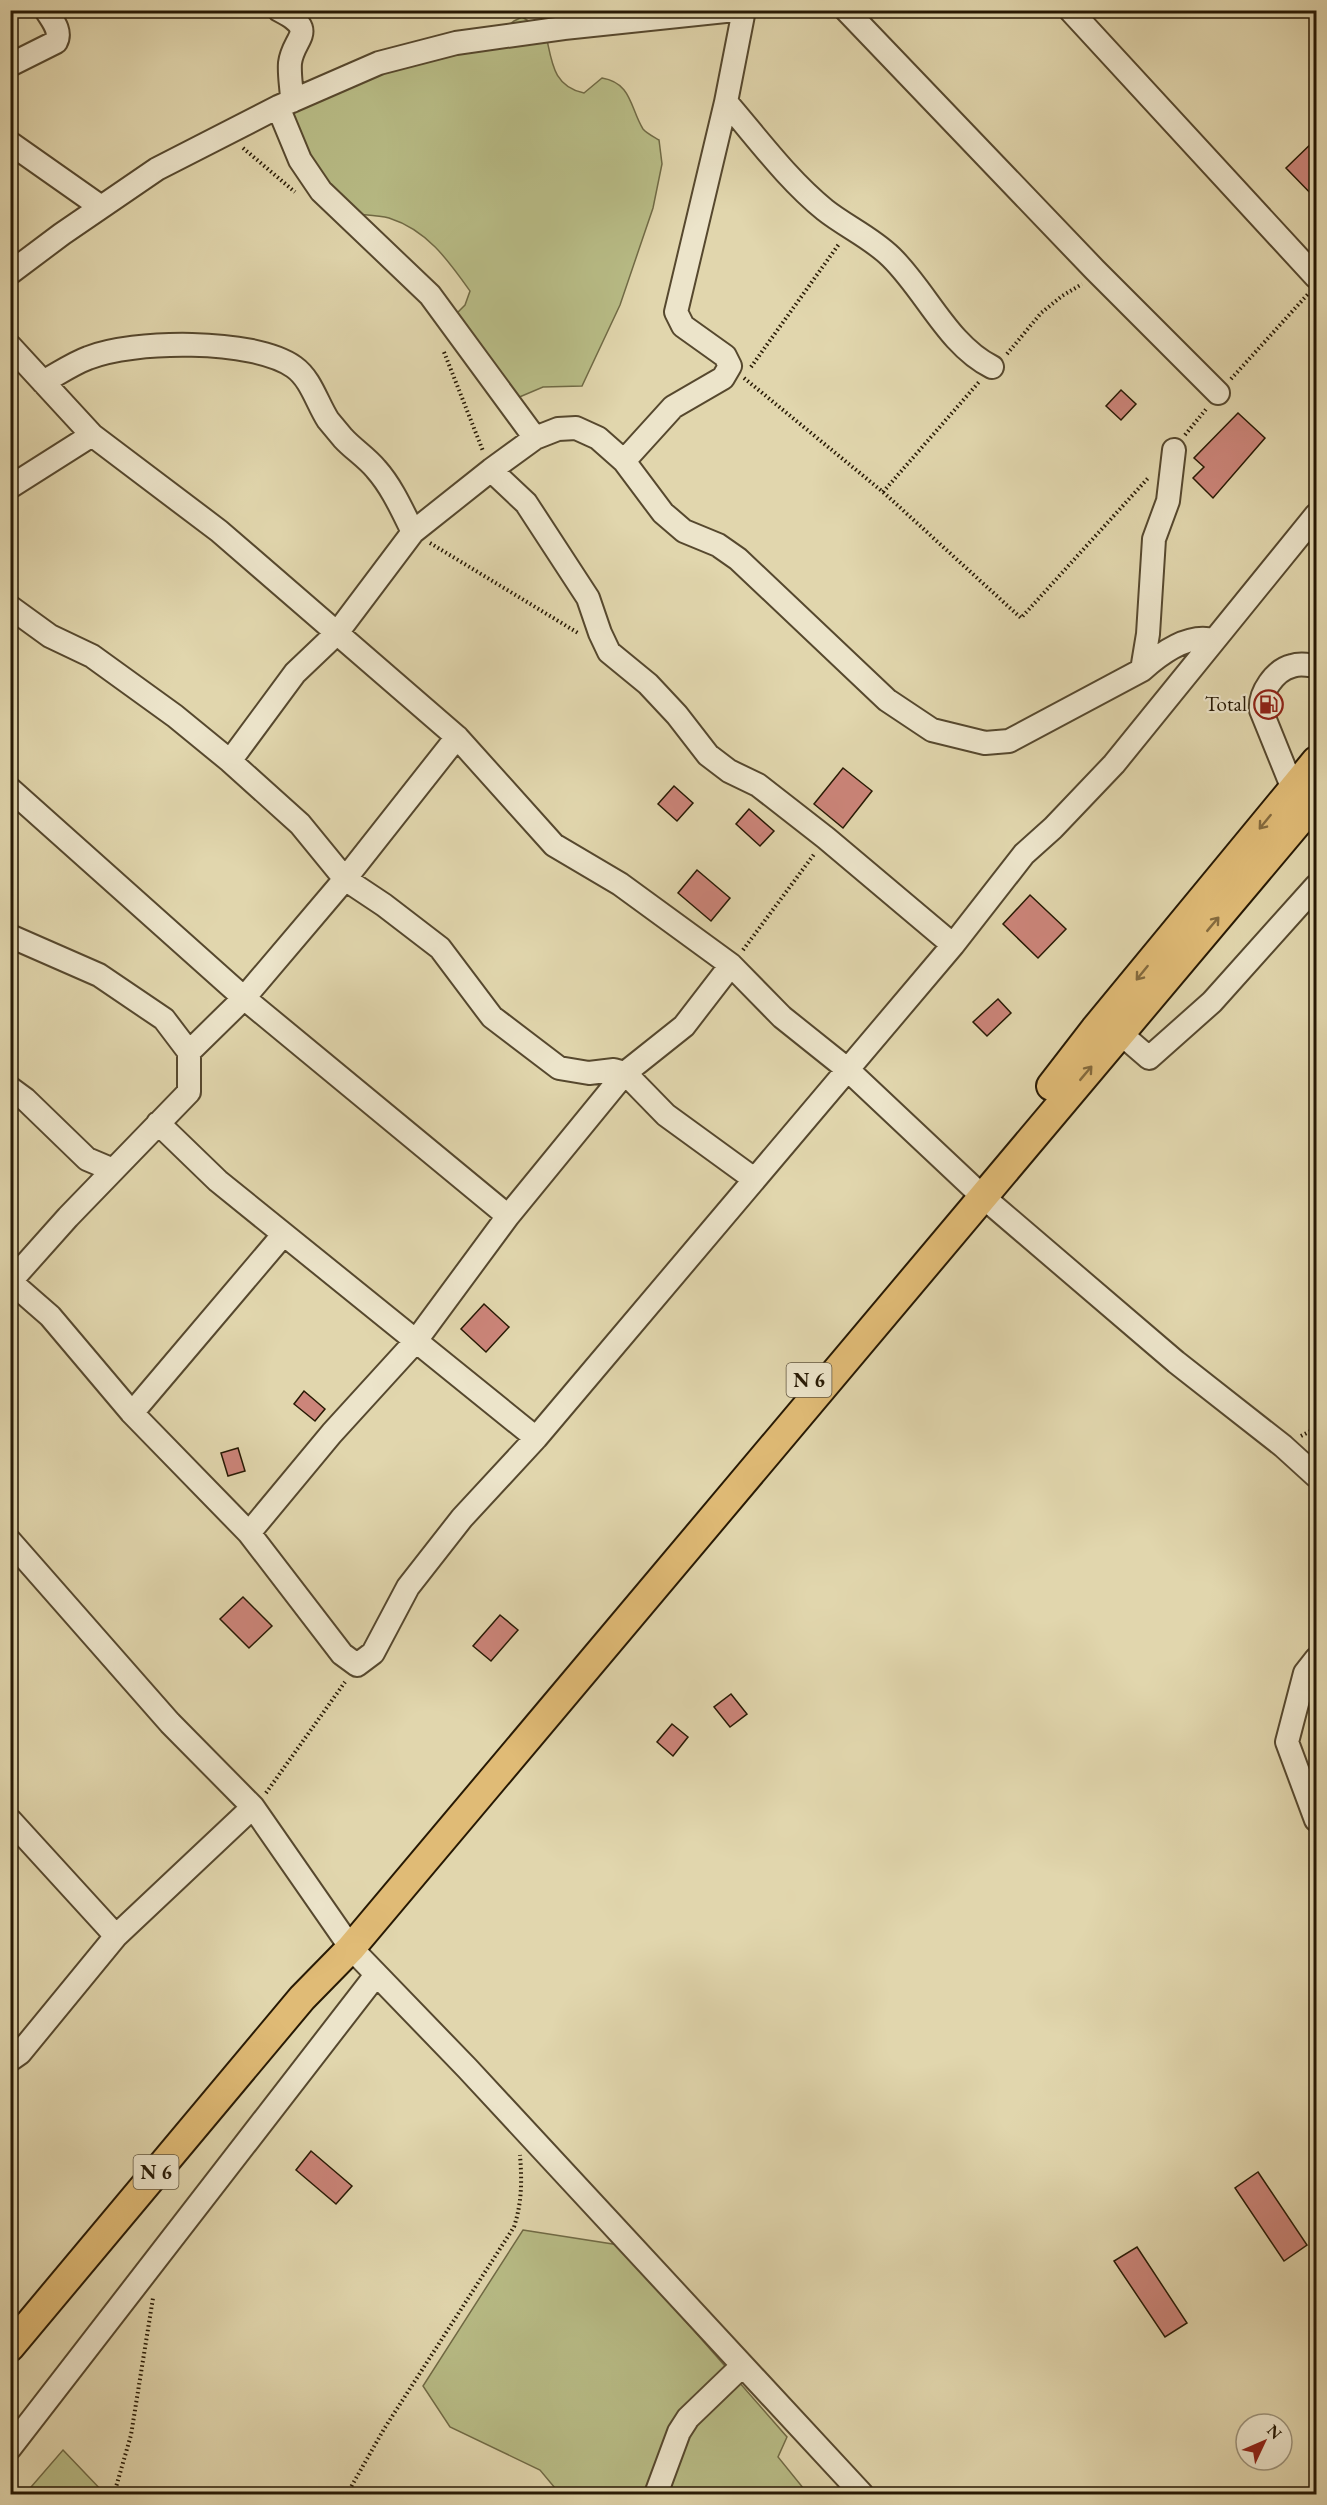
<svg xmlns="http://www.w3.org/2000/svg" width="1327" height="2505" viewBox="0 0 1327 2505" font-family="'EB Garamond',serif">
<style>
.green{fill:#b8bc86;stroke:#706a45;stroke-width:1.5}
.building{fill:#cc857a;stroke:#271904;stroke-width:1.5}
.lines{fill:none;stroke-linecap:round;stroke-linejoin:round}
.minor-casing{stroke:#56482e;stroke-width:26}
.major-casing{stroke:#271904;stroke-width:32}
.path{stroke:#271904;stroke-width:4;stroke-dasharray:1.5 3;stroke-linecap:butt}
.minor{stroke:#ece4ca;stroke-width:22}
.major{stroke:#e0bb76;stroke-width:28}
.oneway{stroke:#846a3d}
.labels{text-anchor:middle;stroke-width:4.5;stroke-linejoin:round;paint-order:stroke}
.shield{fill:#ece4ca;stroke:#62563f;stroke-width:1.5}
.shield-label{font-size:20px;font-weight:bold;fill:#271904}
.poi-label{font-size:21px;fill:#271904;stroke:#ece4ca;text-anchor:end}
</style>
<rect width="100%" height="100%" fill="#e1d6ad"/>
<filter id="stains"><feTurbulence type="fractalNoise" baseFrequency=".00333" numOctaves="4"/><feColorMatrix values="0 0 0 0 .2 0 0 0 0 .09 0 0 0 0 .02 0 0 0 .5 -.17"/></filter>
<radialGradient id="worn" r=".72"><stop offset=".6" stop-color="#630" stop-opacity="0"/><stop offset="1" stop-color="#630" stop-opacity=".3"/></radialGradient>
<path class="green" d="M522,17l23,14c7,28 6,55 39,62l18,-15c30,5 28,30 41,51 3,4 11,8 16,11l3,24 -9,44 -33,97 -38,81 -39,1 -33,14 -55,-86 10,-10 5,-14c-22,-31 -43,-61 -81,-73 -10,-3 -23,-3 -33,-4l-56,-63 -12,-34 20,-21 20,-10 157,-42 29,-23z
M523,2230l96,15 168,192 -9,20 30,37h-248l-20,-24 -90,-43 -27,-41z
M63,2450l42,44h-80z"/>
<path class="building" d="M1317,138v62l-31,-32z
M1121,390l15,14 -15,16 -15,-14z
M1238,413l27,25 -52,60 -20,-20 11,-11 -10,-9z
M843,768l29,23 -29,37 -29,-24z
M674,786l19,17 -16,18 -19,-17z
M749,809l25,22 -14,15 -24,-22z
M697,870l33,28 -19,23 -33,-28z
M1030,895l36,34 -28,29 -35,-34z
M998,999l13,14 -24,23 -14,-14z
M484,1304l25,23 -23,25 -25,-23z
M304,1391l21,18 -10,12 -21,-17z
M238,1448l7,23 -17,5 -7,-23z
M243,1597l29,29 -23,22 -29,-29z
M500,1615l18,15 -27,31 -18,-15z
M731,1694l16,20 -17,13 -16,-20z
M672,1724l16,13 -15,19 -16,-14z
M311,2151l41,35 -16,18 -40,-34z
M1258,2172l49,73 -23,16 -49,-73z
M1137,2247l50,76 -22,14 -51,-76z"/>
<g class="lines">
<defs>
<path id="minor" d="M279,10c41,21 14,27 11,53 -1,13 2,26 2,38
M744,10l-18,92c32,37 61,77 99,108 20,16 47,28 66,47 35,34 57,88 101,110
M846,10l249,260 123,123
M1070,10l246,267
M10,65l46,-23c6,-11 -4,-22 -10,-32
M278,107l22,53 21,31 109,104 105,143
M10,143l91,64
M10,273l52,-39 95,-65 121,-62 101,-44 77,-20 108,-15 171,-18
M10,346l82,89 127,96 238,206 97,108 66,39 111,81 51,52 65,52 135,127 194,166 107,84 33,30
M43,382c15,-8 29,-18 45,-24 44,-18 165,-20 206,9 17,12 23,36 34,53 5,6 10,12 15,18 10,11 23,19 33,31 16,18 26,41 37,63
M624,461l39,52 21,18 34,14 20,14 149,141 45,30 53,13 24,-2 133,-71c18,-16 46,-37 71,-30
M491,470l35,33 62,95 12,35 9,19 39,32 29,31 31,40 21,16 29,14 68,53 127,107
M10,487l82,-52
M10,607l40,29 42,20 83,60 55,45 70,63 45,55 39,26 56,43 52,69 67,51 30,5 25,-3 11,3 41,42 88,64
M1142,670l6,-36 6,-95 14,-38 6,-51
M230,761l65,-88 42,-40 76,-101 78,-62 44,-32 23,-9 18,-1 22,10 26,23 49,-54 50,-29 7,-12 -5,-10 -42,-30 -7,-14 50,-210
M10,789l234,209 264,218
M1293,789l-32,-79c-2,-17 14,-40 31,-44 8,-3 16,-1 24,0
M10,936l89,39 65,44 25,33
M1120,1033l29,25 63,-56 104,-116
M10,1088l15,11 62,60 26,11
M158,1123l60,58 318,257
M10,1282l58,-65 121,-125v-40l55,-54 101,-119 112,-142
M11,1282l39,34 82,97 117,120 93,121 15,11 16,-12 35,-66 54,-69 74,-80 417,-493 71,-91 29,-26 61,-64 202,-249
M132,1413l151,-178
M249,1533l83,-100 83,-91 93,-126 117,-143 59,-47 47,-61
M10,1541l160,182 83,84 98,141 116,120 395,426
M1316,1659l-11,14 -18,69 29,78
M10,1820l106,116
M10,2060l10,-7 96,-117 137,-129
M10,2448l366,-473
M656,2494l23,-62 9,-14 53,-51"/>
<path id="major" d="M1051,1086l44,-57 221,-268
M10,2347l292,-349 49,-50 965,-1147"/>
</defs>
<use href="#minor" class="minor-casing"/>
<use href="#major" class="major-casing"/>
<path class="path" d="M243,148l52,44
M444,352l39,99
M1007,354l34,-41 21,-17 20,-12
M751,367l88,-123
M744,378l139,114 138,126 128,-141
M1231,379l77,-85
M1185,435l22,-27
M883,492l96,-110
M430,543l148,90
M743,950l72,-97
M1301,1436l15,-8
M266,1793l79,-111
M114,2494l17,-59 22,-137
M347,2494l37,-65 130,-202c8,-25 8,-46 6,-72"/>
<use href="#minor" class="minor"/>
<use href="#major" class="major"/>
</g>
<defs><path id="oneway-shaft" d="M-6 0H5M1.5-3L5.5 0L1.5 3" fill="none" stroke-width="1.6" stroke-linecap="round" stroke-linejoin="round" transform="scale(1.5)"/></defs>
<g class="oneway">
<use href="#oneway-shaft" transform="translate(1265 822) rotate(129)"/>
<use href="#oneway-shaft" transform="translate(1213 924) rotate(-50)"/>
<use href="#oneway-shaft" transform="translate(1142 973) rotate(129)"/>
<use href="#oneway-shaft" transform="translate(1086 1073) rotate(-50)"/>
</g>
<defs>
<symbol id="fuel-ring" viewBox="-11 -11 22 22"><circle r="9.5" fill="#ece4ca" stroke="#8f2418" stroke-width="1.5"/><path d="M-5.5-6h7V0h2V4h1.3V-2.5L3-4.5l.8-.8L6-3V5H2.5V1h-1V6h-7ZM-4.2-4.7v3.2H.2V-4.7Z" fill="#8f2418"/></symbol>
</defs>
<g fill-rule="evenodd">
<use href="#fuel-ring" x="1252" y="688" width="33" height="33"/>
</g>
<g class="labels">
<g class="shield">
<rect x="786.5" y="1363" width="45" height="34" rx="4.5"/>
<rect x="133.5" y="2155" width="45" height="34" rx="4.5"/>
</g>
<g class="shield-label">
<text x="809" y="1387">N 6</text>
<text x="156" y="2179">N 6</text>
</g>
<g class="poi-label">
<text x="1247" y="711">Total</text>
</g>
</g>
<rect width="1327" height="2505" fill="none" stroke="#e1d6ad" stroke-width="36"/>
<rect x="12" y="12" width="1303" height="2481" fill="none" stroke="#271904" stroke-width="3"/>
<rect x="18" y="18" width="1291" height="2469" fill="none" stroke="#271904" stroke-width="1.5"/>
<g transform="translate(1264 2442) rotate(46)"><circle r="28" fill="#ece4ca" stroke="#9d937b" stroke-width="1.5"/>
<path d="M0-4.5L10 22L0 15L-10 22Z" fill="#8f2418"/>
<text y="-9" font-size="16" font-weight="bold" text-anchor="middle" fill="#271904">N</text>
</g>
<rect width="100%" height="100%" filter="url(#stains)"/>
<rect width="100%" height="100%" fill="url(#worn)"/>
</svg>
